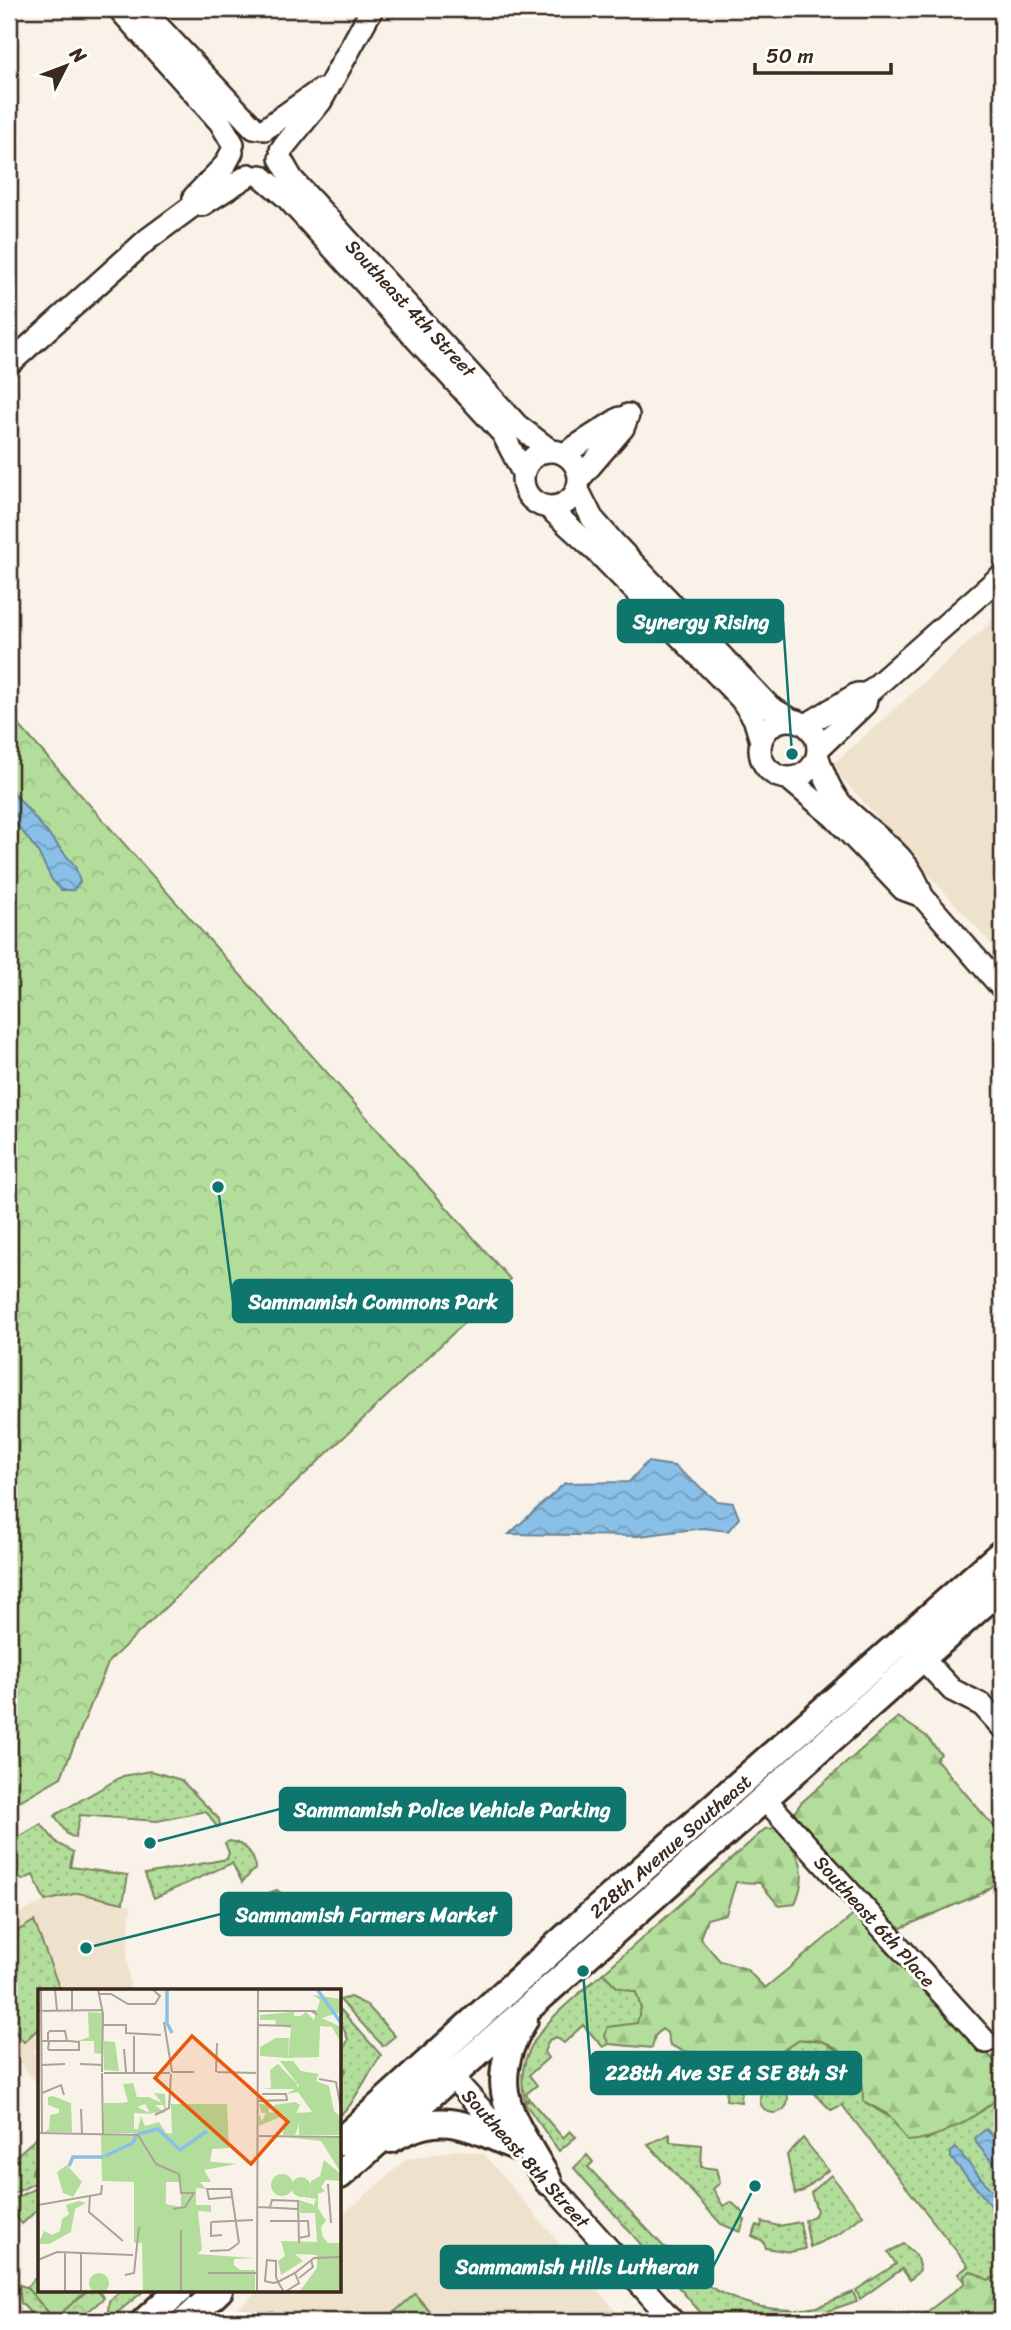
<svg xmlns="http://www.w3.org/2000/svg" width="1011" height="2330" viewBox="0 0 1011 2330" font-family="Sriracha,sans-serif">
<style>
.built{fill:#efe2cd}
.grass{fill:url(#grass-dots);stroke:#77845c;stroke-width:2}
.forest{fill:url(#forest-firs);stroke:#77845c;stroke-width:2}
.park{fill:url(#park-crowns);stroke:#77845c;stroke-width:2}
.pitch{fill:#b3dd9b;stroke:#77845c;stroke-width:2}
.water{fill:url(#water-waves);stroke:#6a8497;stroke-width:2}
.lines{fill:none;stroke-linecap:round;stroke-linejoin:round}
.minor-casing{stroke:#3b2a1e;stroke-width:26}
.major-casing{stroke:#3b2a1e;stroke-width:32}
.minor{stroke:#fff;stroke-width:21}
.major{stroke:#fff;stroke-width:26}
.labels{text-anchor:middle;stroke-width:6;stroke-linejoin:round;paint-order:stroke}
.street-label{font-size:19px;fill:#3b2a1e;stroke:#fff}
.inset-river{fill:none;stroke:#8ac0e8;stroke-width:3.5}
.inset-road{fill:none;stroke:#aca297;stroke-width:2}
.view{fill:#e8590c;fill-opacity:0.15;stroke:#e8590c;stroke-width:3.5}
.inset-edge{fill:none;stroke:#3b2a1e;stroke-width:3.5}
.leader{fill:none;stroke:#0f766e;stroke-width:2.5}
.callout-dot{fill:#0f766e;stroke:#fff;stroke-width:2.5}
.callout{fill:#0f766e;stroke:#0f766e;stroke-width:2.5}
.callout-label{font-size:21px;text-anchor:middle;font-weight:bold;fill:#fff}
</style>
<defs>
<pattern id="grass-dots" width="8" height="8" patternUnits="userSpaceOnUse" patternTransform="scale(1.75)"><rect width="8" height="8" fill="#b3dd9b"/><path d="M2 2h.1M6 6h.1" fill="none" stroke="#9bbe85" stroke-width="1.8" stroke-linecap="round"/></pattern>
<pattern id="forest-firs" width="22" height="20" patternUnits="userSpaceOnUse" patternTransform="scale(1.75)"><rect width="22" height="20" fill="#b3dd9b"/><path d="M5 1l3.5 6h-7zM16 11l3.5 6h-7z" fill="#9bbe85"/></pattern>
<pattern id="park-crowns" width="20" height="18" patternUnits="userSpaceOnUse" patternTransform="scale(1.75)"><rect width="20" height="18" fill="#b3dd9b"/><path d="M2 6a3 3 0 1 1 6 0M12 15a3 3 0 1 1 6 0" fill="none" stroke="#9bbe85"/></pattern>
<pattern id="water-waves" width="16" height="10" patternUnits="userSpaceOnUse" patternTransform="scale(1.75)"><rect width="16" height="10" fill="#8ac0e8"/><path d="M0 5q4-4 8 0t8 0" fill="none" stroke="#729cbb"/></pattern>
</defs>
<rect width="100%" height="100%" fill="#f8f2e8"/>
<filter id="ink" filterUnits="userSpaceOnUse"><feTurbulence type="fractalNoise" baseFrequency=".0143" numOctaves="2"/><feDisplacementMap in="SourceGraphic" scale="14" xChannelSelector="R" yChannelSelector="G"/><feConvolveMatrix kernelMatrix="1 2 1 2 8 2 1 2 1" color-interpolation-filters="sRGB"/></filter>
<g filter="url(#ink)">
<path class="built" d="M1002,612v344l-171,-190z
M78,1893l31,5 22,8 -4,50 3,34h-70l-27,-68 -14,8 -10,11v-19l10,-8 26,-13z
M9,2025l15,17 16,-15v18l-6,6 6,7v29l-31,-36z
M457,2150l27,4 140,167h-399l34,-31h81v-73l67,-58z"/>
<path class="grass" d="M151,1771l30,9 38,39 1,7 -3,1 -11,-16 -49,10 -77,-6 -5,23 -8,-4 -12,-18 2,-2 66,-38z
M41,1824l16,19 16,9 -3,15 58,8 -5,28 -45,-10 -33,8 -12,-26 -10,5 -14,-6v-31z
M230,1841c14,2 25,12 25,28l-13,13 -10,-19 -78,35 -9,-24 82,-15 2,-6 -4,-10z
M277,1890l19,14v21l-10,9 -21,-39z
M34,1921l26,69h-20v37l-16,15 -15,-17v-84l10,-11z
M603,1973l14,14 19,5 5,16 -4,15 -32,13 4,8 -6,3 -20,-22 -19,18 -8,-6 -7,3 -5,12 4,6 -19,17 8,10 -11,9 3,5 -4,1c-16,-57 41,-94 78,-127z
M350,1997l17,8 28,31 -12,10 -43,-46z
M340,2009l41,46 -31,50 -10,10v-38l6,-6 -6,-11 8,-21 -8,-18z
M799,2040h23l30,22 11,19v20l63,39 56,-29 12,-10 8,10v164l-14,6 -23,2 -7,-9 10,-8 -126,-161 -11,5c-24,-22 -44,-56 -78,-33l-17,-20 12,2 12,-8 19,1z
M684,2055l49,5 15,18 -6,8 -1,16 -15,-2 2,-33 -45,-4z
M760 2099a14 14 0 1 1 28 0a14 14 0 1 1-28 0Z
M531,2101l32,37 7,-7 6,6 -17,14 -35,-49z
M670,2134v8l32,3 -1,22 15,2 4,14 -7,6 10,17 8,-4 13,11 -2,5 3,2 -5,12 -19,-8 -73,-80z
M40,2135v26l-5,3 -3,8 7,9 -30,15v-34z
M803,2138l25,32 -25,21 -8,3 -8,-39z
M587,2155l6,7 -5,5 98,103c31,25 67,40 107,40v8l-21,3h-64l-134,-153z
M831,2175l32,40 -24,19 -29,13 -5,-27 9,-4 3,-5 -6,-18z
M40,2186v21l-18,17 -13,-17v-6z
M762,2222l17,4 21,-4 5,27 -15,3 -24,-4 -3,-7 -11,-5 5,-11 4,2z
M904,2244l12,11 4,15 -10,10 -8,-11 -42,30 -4,-9 40,-26 -8,-12z
M19,2285l7,2 30,34h-18l-17,-18z
M117,2290h28l-38,31 2,-20 10,-9z
M853,2292l4,9 -38,13 -22,3 -1,-7 21,-3z"/>
<path class="forest" d="M898,1717l28,19 15,18 -5,5 66,77v43l-22,15 -79,34c-41,-32 -80,-71 -107,-115l7,-10z
M777,1828c23,28 33,40 18,76l-16,2 -19,-23 -24,-1 -10,32 -19,5 -7,19 20,23 26,8 19,19 92,-76 145,157v42l-8,-10c-24,20 -57,39 -87,40l-18,-26 -26,-14c0,-33 -26,-65 -61,-61 -9,1 -15,10 -24,12 -14,4 -16,-2 -30,8l-65,-9 -13,-6 -3,-12 -5,-4 -7,7 -3,12 -43,-4 -4,-8 3,-9 29,-4 4,-15 -5,-16 -19,-5 -14,-14 162,-144z
M971,2271l17,9 14,-5v46h-87l50,-38 -1,-7z"/>
<path class="park" d="M9,714l501,565 -401,382 -48,116 -52,30z
M88,2290h9l7,8 -27,23h-10l-7,-8z"/>
<path class="pitch" d="M40,2274v16h48l-27,23 3,4 -4,4h-4l-30,-34z
M415,2294l15,18 25,1 25,8h-96z"/>
<path class="water" d="M9,787l66,79 5,16 -7,8h-12l-9,-10 -15,-30 -28,-35z
M647,1462l27,4 43,35 16,2 6,15 -11,13 -25,-3 -64,8 -130,-2 56,-51 64,-1z
M986,2129l16,17 -1,27 -24,-29 -2,-6z
M956,2148l46,55v44l-9,-10 9,-15 -3,-7 -48,-57v-6z"/>
<g class="lines">
<defs>
<path id="minor" d="M119,9l101,113 13,22
M142,9l112,119
M265,129l55,-39
M281,150l40,-49 51,-92
M280,158l12,21 225,246 33,25
M261,176l25,21 217,237 20,39
M194,205v-8l31,-32 7,-13
M9,364l139,-125 46,-34h8l47,-30
M523 479a28 28 0 1 1 56 0a28 28 0 1 1-56 0Z
M564,454l56,-36
M580,478l43,-50 5,-13
M578,490l14,28 21,24 157,165 22,13
M548,507l48,44 145,148 13,19 7,23
M760 749a29 29 0 1 1 58 0a29 29 0 1 1-58 0Z
M806,725l51,-31h10
M819,748l46,-44 2,-10 135,-119
M818,758c6,17 13,36 26,49 29,29 66,47 78,89l80,92
M789,779l45,38 69,72 19,7
M922,1658l30,32 30,15 20,22
M765,1799l221,243
M442,2066l70,77
M537,2169l136,152"/>
<path id="major" d="M524,2020c-42,68 -10,100 24,161
M391,2139c49,-30 76,-14 124,7
M340,2142l246,-223 416,-366
M340,2175l662,-588
M145,2321l34,-31
M186,2321l33,-31"/>
</defs>
<use href="#minor" class="minor-casing"/>
<use href="#major" class="major-casing"/>
<use href="#minor" class="minor"/>
<use href="#major" class="major"/>
</g>
</g>
<g class="labels">
<g class="street-label">
<text transform="translate(411 308) rotate(47)" y="7">Southeast 4th Street</text>
<text transform="translate(670 1846) rotate(-41)" y="7">228th Avenue Southeast</text>
<text transform="translate(875 1921) rotate(48)" y="7">Southeast 6th Place</text>
<text transform="translate(526 2158) rotate(48)" y="7">Southeast 8th Street</text>
</g>
</g>
<g transform="translate(38 1989)">
<rect width="303" height="303" fill="#f8f2e8"/>
<path d="M240,75l19,20v5h-37l11,-1 -1,-18z" fill="#b3dd9b"/>
<path d="M275,6l28,4v13l-19,6 19,9v16l-9,-16 -12,-1 -1,31 -31,1 3,-30 -15,-3 -1,-5h-15v-5l34,-3v4h7l5,-4 8,8 6,-20zM50,23l14,1v41l-8,-1v-12h-16l11,-4zM66,52l11,1 4,29 -15,-1zM242,72h13l8,10 18,3 -3,7 13,5 5,25 7,6v18h-42v-11l-4,11h-12l2,-20 -26,11v-12l3,7 4,-8h-5l-2,-9 12,1 -3,7 7,1 -1,-8 21,-3 5,3 -4,8 16,-1 -14,-20 -11,2 12,-8zM95,94l4,14h12l13,6 -8,-10 11,1 1,18 -3,-7h-8l10,8h-15l-5,-9 -8,3 15,7 -18,-1 -15,-10 9,-1 -5,-18zM15,107l18,7 1,29h-28l5,-3 1,-14 9,-2v-4l-11,-4v-8zM103,127l4,10 14,-4 7,11 12,1 2,25 57,5 -33,6 7,12h-11l6,7 -10,-1v17h15v7l-13,-1 4,39 -5,4 57,4 -20,1v6l6,5h15v22h-90v-88l16,3v-25h-47v-53h4zM246,148l57,1v35l-20,-32zM286,171l17,14v7l-15,-1 -5,7 4,4 -7,3v14l8,13 -5,6 2,10 5,6h13v49h-42l18,-24v-13l-22,-1 8,7 -22,14 -3,-14 7,-5 -4,-15 36,1 -2,-29h-15l-1,-13 15,5 2,-6 -18,-3 12,-3 1,-12 9,-5zM51 294a10 10 0 1 1 20 0a10 10 0 1 1-20 0Z" fill="#b3dd9b"/>
<path d="M238,49h13l-1,20 -28,-2v-9zM29,176l15,17 -9,15 -10,-4 -6,-21zM41,212l7,2 -11,6 -4,23 -22,12h-11l6,-13 8,4 8,-4 2,-12 7,-5 -3,-9z" fill="#b3dd9b"/>
<path d="M66,114h30v30h-31zM133,115h56l2,44 -17,1 -2,14 -30,-4 -8,-11 7,-13 -7,-1zM63,146l33,1v45l32,1 -1,110h-22l-1,-49h-8v-61l-32,-1z" fill="#b3dd9b"/>
<path d="M233 196a11 11 0 1 1 22 0a11 11 0 1 1-22 0ZM253 198a10 10 0 1 1 20 0a10 10 0 1 1-20 0Z" fill="#b3dd9b"/>
<path class="inset-river" d="M129,0v34l5,10M279,0l24,34M100,145l20,-5 22,21 27,-19M67,167l28,-13 3,-7M31,177l4,-9h30"/>
<path class="inset-road" d="M3,0l1,144M17,0l2,22M60,0l5,25 -1,58M61,5h12l17,10h27l5,-8 -8,-7M0,22l64,-1M34,22v-22M220,22h57l1,3 -5,-3M126,33l8,50M65,36h23v8l35,2M220,36l33,1M96,47v37M3,52h28l10,1v8h-30l-1,-2 1,-5 -1,-2v-8l2,-2h15l2,10M86,60l2,23M42,75l23,1M4,76l23,-1M134,83h22M178,83l1,-29M179,83l39,1M64,84l1,61M66,84h66M281,90l17,3 5,27M4,104l19,-8 3,10M220,112l29,-1 -1,-6h-24M43,120l1,25M117,126l14,-7 2,-34M0,144l100,2 18,29 23,10 2,19h13l-9,14 -12,2M221,147l82,1M290,195l3,39M52,206l-1,17 34,29M194,208l-23,2 -2,-10h24l8,54M0,216l63,-11 1,-9M220,218l40,2M232,218l2,-7 26,1 1,42M232,232h38l1,15 -10,2M173,233l42,-2M173,233v14l11,-1M172,262l19,-1 10,-7M27,263v40M43,263v40M0,271l19,-8 76,3M170,284h49M87,286l9,-2 5,-46M261,289l14,-11 -2,-7M143,303v-62M219,303l1,-303M246,303l-6,-10 -2,-5v-16l-9,-1 -2,21 8,2 5,-1 17,-9 19,-15 27,-1M247,303l14,-9 -4,-10"/>
<path class="view" d="M154,47l96,86 -37,42 -96,-86z"/>
<rect width="303" height="303" class="inset-edge"/>
</g>
<path class="leader" d="M792 754L783 621M218 1187L233 1301M150 1843L280 1809M86 1948L221 1914M583 1971L591 2073M755 2186L713 2267"/>
<g class="callout-dot">
<circle cx="792" cy="754" r="7"/>
<circle cx="218" cy="1187" r="7"/>
<circle cx="150" cy="1843" r="7"/>
<circle cx="86" cy="1948" r="7"/>
<circle cx="583" cy="1971" r="7"/>
<circle cx="755" cy="2186" r="7"/>
</g>
<g class="callout">
<rect x="618" y="600" width="165" height="42" rx="7"/>
<rect x="233" y="1280" width="279" height="42" rx="7"/>
<rect x="280" y="1788" width="345" height="42" rx="7"/>
<rect x="221" y="1893" width="290" height="42" rx="7"/>
<rect x="591" y="2052" width="270" height="42" rx="7"/>
<rect x="441" y="2246" width="272" height="42" rx="7"/>
</g>
<g class="callout-label">
<text x="701" y="629">Synergy Rising</text>
<text x="373" y="1309">Sammamish Commons Park</text>
<text x="452" y="1817">Sammamish Police Vehicle Parking</text>
<text x="366" y="1922">Sammamish Farmers Market</text>
<text x="726" y="2080">228th Ave SE &amp; SE 8th St</text>
<text x="577" y="2274">Sammamish Hills Lutheran</text>
</g>
<rect width="1011" height="2330" fill="none" stroke="#fff" stroke-width="35"/>
<rect x="18" y="18" width="976" height="2295" fill="none" stroke="#3b2a1e" stroke-width="2.5" filter="url(#ink)"/>
<g transform="translate(66 66) rotate(48)" stroke="#ffffff" stroke-width="5" paint-order="stroke">
<path d="M0-5L12 26L0 18L-12 26Z" fill="#3b2a1e"/>
<text y="-10" font-size="19" font-weight="bold" text-anchor="middle" fill="#3b2a1e">N</text>
</g>
<path d="M755 63v10h136v-10" fill="none" stroke="#3b2a1e" stroke-width="3.5"/>
<text x="766" y="63" font-size="21" fill="#3b2a1e" stroke="#ffffff" stroke-width="5" paint-order="stroke">50 m</text>
</svg>
